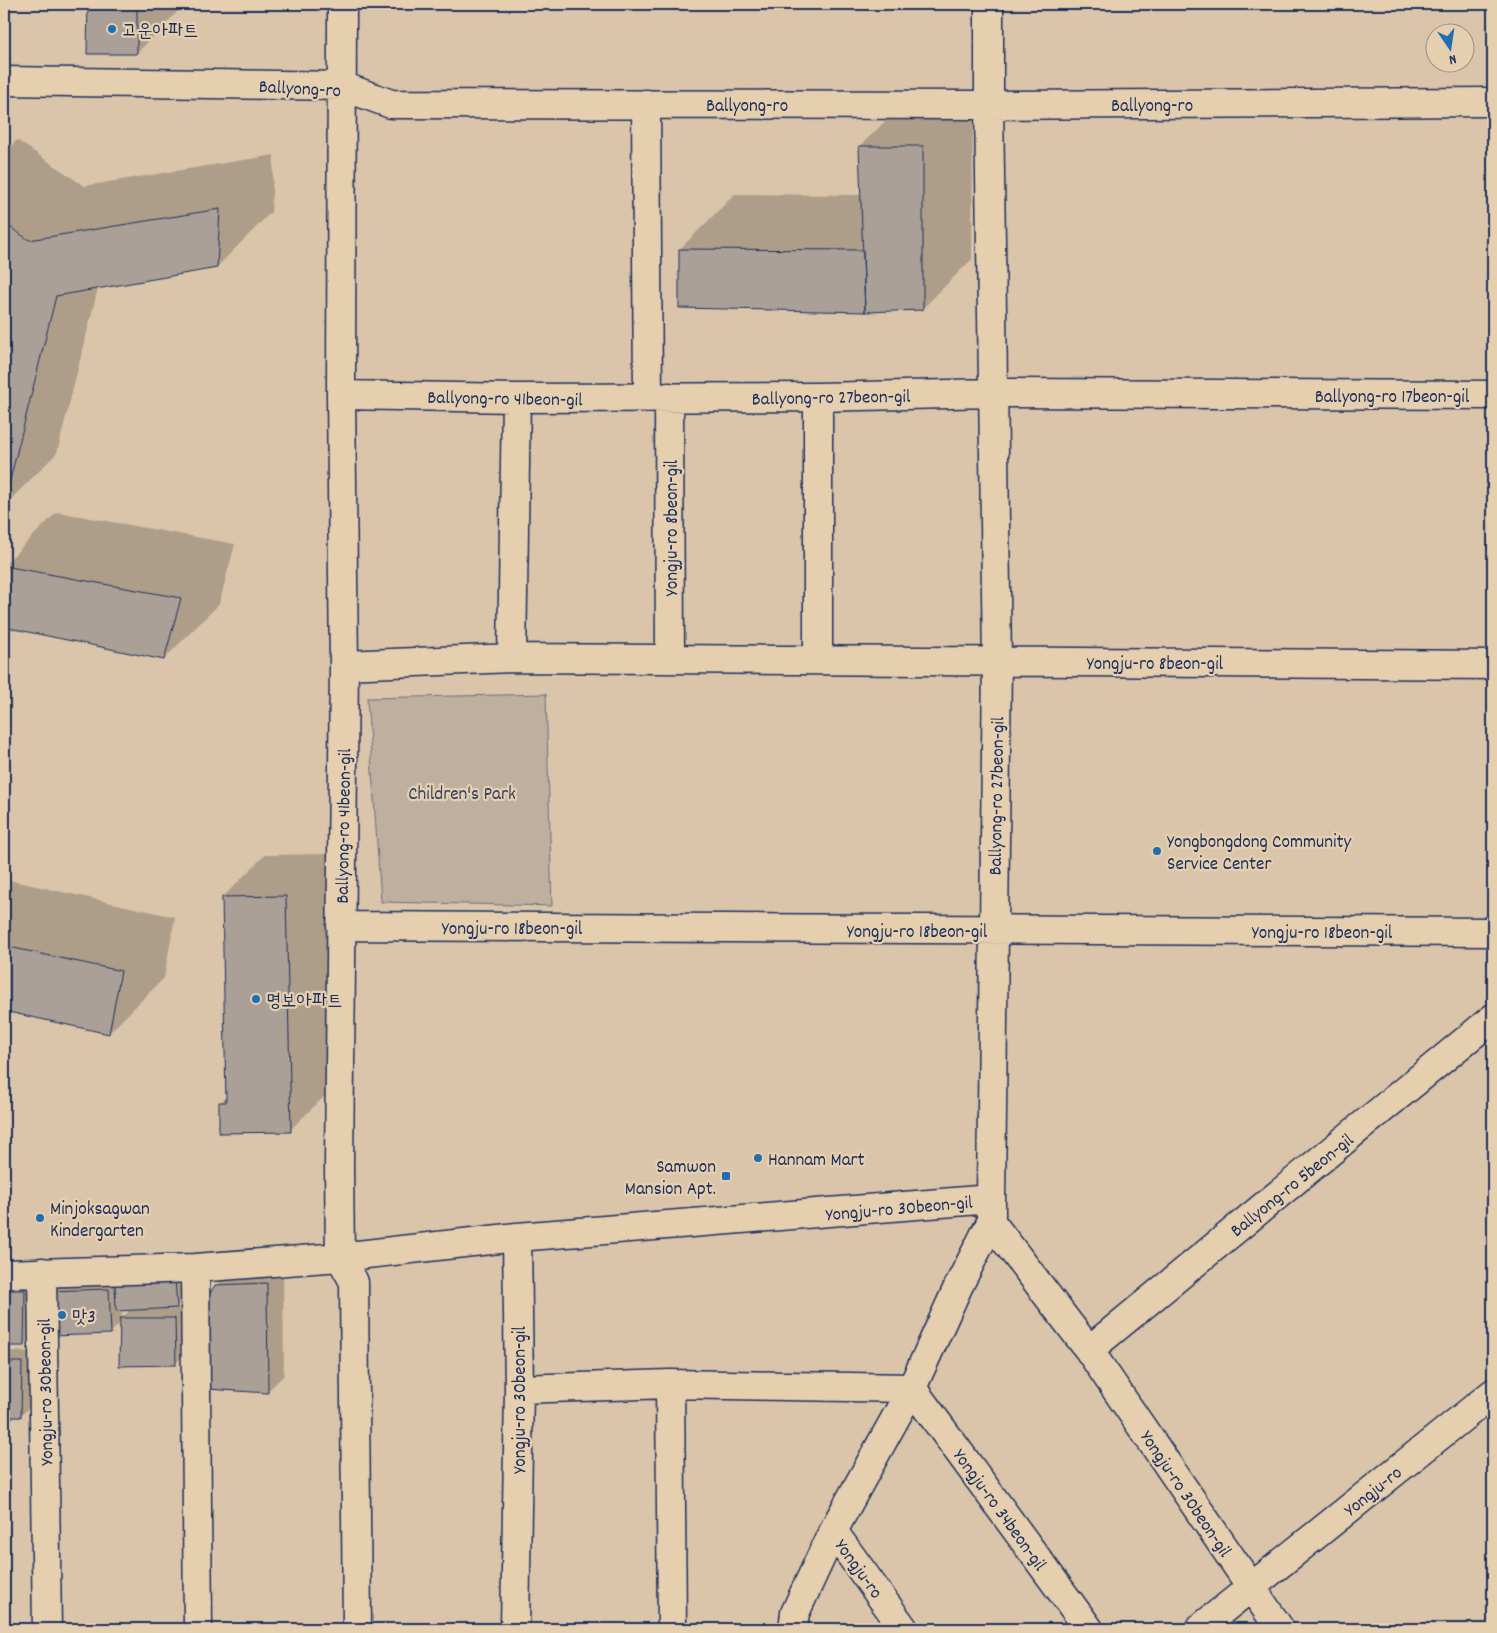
<svg xmlns="http://www.w3.org/2000/svg" width="1497" height="1633" viewBox="0 0 1497 1633" font-family="Dekko,'Poor Story',sans-serif">
<style>
.green{fill:#beaf9f;stroke:#6c6f7e}
.shadow{fill:#0003;fill-rule:evenodd}
.building{fill:#aaa097;stroke:#1b2f5e}
.lines{fill:none;stroke-linecap:round;stroke-linejoin:round}
.minor-casing{stroke:#1b2f5e;stroke-width:31}
.minor{stroke:#e6cfaf;stroke-width:28}
.poi-dot{fill:#1f6fb2;stroke:#e6cfaf;stroke-width:2}
.labels{text-anchor:middle;stroke-width:4.5;stroke-linejoin:round;paint-order:stroke}
.poi-label{font-size:19px;fill:#1b2f5e;stroke:#e6cfaf;text-anchor:start}
.street-label{font-size:19px;fill:#1b2f5e;stroke:#e6cfaf}
.park-label{font-size:19px;fill:#334268;stroke:#e6cfaf}
</style>
<rect width="100%" height="100%" fill="#dac5aa"/>
<filter id="ink" filterUnits="userSpaceOnUse"><feTurbulence type="fractalNoise" baseFrequency=".02" numOctaves="2"/><feDisplacementMap in="SourceGraphic" scale="10" xChannelSelector="R" yChannelSelector="G"/><feConvolveMatrix kernelMatrix="1 2 1 2 8 2 1 2 1" color-interpolation-filters="sRGB"/></filter>
<g filter="url(#ink)">
<path class="green" d="M546,694l6,212 -171,-4 -14,-204z"/>
<path class="shadow" d="M89,4h89v7l-41,42h-48z
M910,97h63l-1,162 -50,50 -242,-60 55,-55 127,1 -2,-49z
M17,140l67,46 190,-31 -3,57 -54,55 -119,21 -41,165 -53,53v-353z
M57,512l178,32 -16,60 -55,55 -153,-32 -7,26v-88z
M328,854l4,235 -42,41 -70,-27 7,-7 -4,-199 42,-42z
M4,879l171,38 -11,61 -55,55 -105,-23z
M283,1267l1,108 -17,17 -51,-106 17,-18z
M186,1268l2,27 -12,12h10v46l-11,11 -54,-42 -11,11 -60,-41 11,-12zM121,1309h10l-9,9z
M4,1279l32,1 -2,54 -11,11 -19,-1z
M4,1351l29,1 -1,53 -12,11 -16,-1z"/>
<path class="building" d="M88,4h49v50h-50z
M859,146h64v164l-58,2z
M220,209l-3,59 -161,28 -52,208v-281l25,17z
M679,249l184,1 2,62 -186,-4z
M4,566l177,32 -17,62 -160,-33z
M286,896l5,236 -72,1v-31h7l-4,-205z
M4,946l117,25 -12,63 -105,-23z
M175,1279l2,29 -61,3 -1,-30z
M267,1283l1,110 -61,-4 -3,-85 11,-19z
M109,1289l2,45 -61,2 -1,-45z
M4,1290h21l-1,56h-20z
M120,1318h55l1,47 -57,1z
M4,1362h18l-1,55h-17z"/>
<g class="lines">
<defs>
<path id="minor" d="M342,4l-1,391 3,270 -5,501 1,91 14,25 3,347
M989,4v101l8,556 -6,538
M4,81l338,5 49,18 598,1 504,-3
M646,104l2,294
M341,395l175,3 302,-1 175,-4 500,2
M669,397l1,262
M818,397v263
M512,658l4,-260
M344,665l168,-7 981,7
M341,926l1152,6
M195,1268l3,361
M42,1272l5,357
M4,1274l191,-6 145,-11 177,-20 474,-38v23l98,128 191,279
M1089,1350l404,-332
M670,1384l2,245
M912,1388l177,241
M519,1389l151,-5 242,4
M833,1531l71,98
M515,1629l4,-240 -2,-152
M793,1629l2,-16 38,-82 79,-143 46,-101 33,-65
M1199,1629l294,-236"/>
</defs>
<use href="#minor" class="minor-casing"/>
<use href="#minor" class="minor"/>
</g>
</g>
<g class="poi-dot">
<circle cx="112" cy="29" r="5"/>
<circle cx="1157" cy="851" r="5"/>
<circle cx="256" cy="999" r="5"/>
<circle cx="758" cy="1158" r="5"/>
<rect x="721" y="1171" width="10" height="10" rx="2.5"/>
<circle cx="40" cy="1218" r="5"/>
<circle cx="62" cy="1315" r="5"/>
</g>
<g class="labels">
<g class="poi-label">
<text x="122" y="36">고운아파트</text>
<text x="1167" y="847">Yongbongdong Community<tspan x="1167" dy="22">Service Center</tspan></text>
<text x="266" y="1006">명보아파트</text>
<text x="768" y="1165">Hannam Mart</text>
<text x="716" y="1172" text-anchor="end">Samwon<tspan x="716" dy="22">Mansion Apt.</tspan></text>
<text x="50" y="1214">Minjoksagwan<tspan x="50" dy="22">Kindergarten</tspan></text>
<text x="72" y="1322">맛3</text>
</g>
<g class="street-label">
<text transform="translate(300 87) rotate(3)" y="7">Ballyong-ro</text>
<text x="747" y="111">Ballyong-ro</text>
<text x="1152" y="111">Ballyong-ro</text>
<text x="1392" y="402">Ballyong-ro 17beon-gil</text>
<text transform="translate(831 396) rotate(-1)" y="7">Ballyong-ro 27beon-gil</text>
<text transform="translate(505 397) rotate(1)" y="7">Ballyong-ro 41beon-gil</text>
<text transform="translate(670 528) rotate(-90)" y="7">Yongju-ro 8beon-gil</text>
<text x="1155" y="669">Yongju-ro 8beon-gil</text>
<text transform="translate(995 796) rotate(-89)" y="7">Ballyong-ro 27beon-gil</text>
<text transform="translate(342 826) rotate(-89)" y="7">Ballyong-ro 41beon-gil</text>
<text x="512" y="934">Yongju-ro 18beon-gil</text>
<text x="917" y="937">Yongju-ro 18beon-gil</text>
<text x="1322" y="938">Yongju-ro 18beon-gil</text>
<text transform="translate(1291 1184) rotate(-39)" y="7">Ballyong-ro 5beon-gil</text>
<text transform="translate(899 1207) rotate(-5)" y="7">Yongju-ro 30beon-gil</text>
<text transform="translate(44 1392) rotate(-91)" y="7">Yongju-ro 30beon-gil</text>
<text transform="translate(518 1400) rotate(-90)" y="7">Yongju-ro 30beon-gil</text>
<text transform="translate(1372 1490) rotate(-39)" y="7">Yongju-ro</text>
<text transform="translate(1187 1493) rotate(56)" y="7">Yongju-ro 30beon-gil</text>
<text transform="translate(1001 1509) rotate(54)" y="7">Yongju-ro 34beon-gil</text>
<text transform="translate(860 1568) rotate(54)" y="7">Yongju-ro</text>
</g>
<g class="park-label">
<text x="462" y="799">Children's Park</text>
</g>
</g>
<rect width="1497" height="1633" fill="none" stroke="#e6cfaf" stroke-width="20"/>
<rect x="10" y="10" width="1477" height="1613" fill="none" stroke="#1b2f5e" stroke-width="2" filter="url(#ink)"/>
<g transform="translate(1450 48) rotate(167)"><circle r="24" fill="#e6cfaf" stroke="#958f8f"/>
<path d="M0-4L9 19L0 12L-9 19Z" fill="#1f6fb2"/>
<text y="-8" font-size="14" font-weight="bold" text-anchor="middle" fill="#1b2f5e">N</text>
</g>
</svg>
